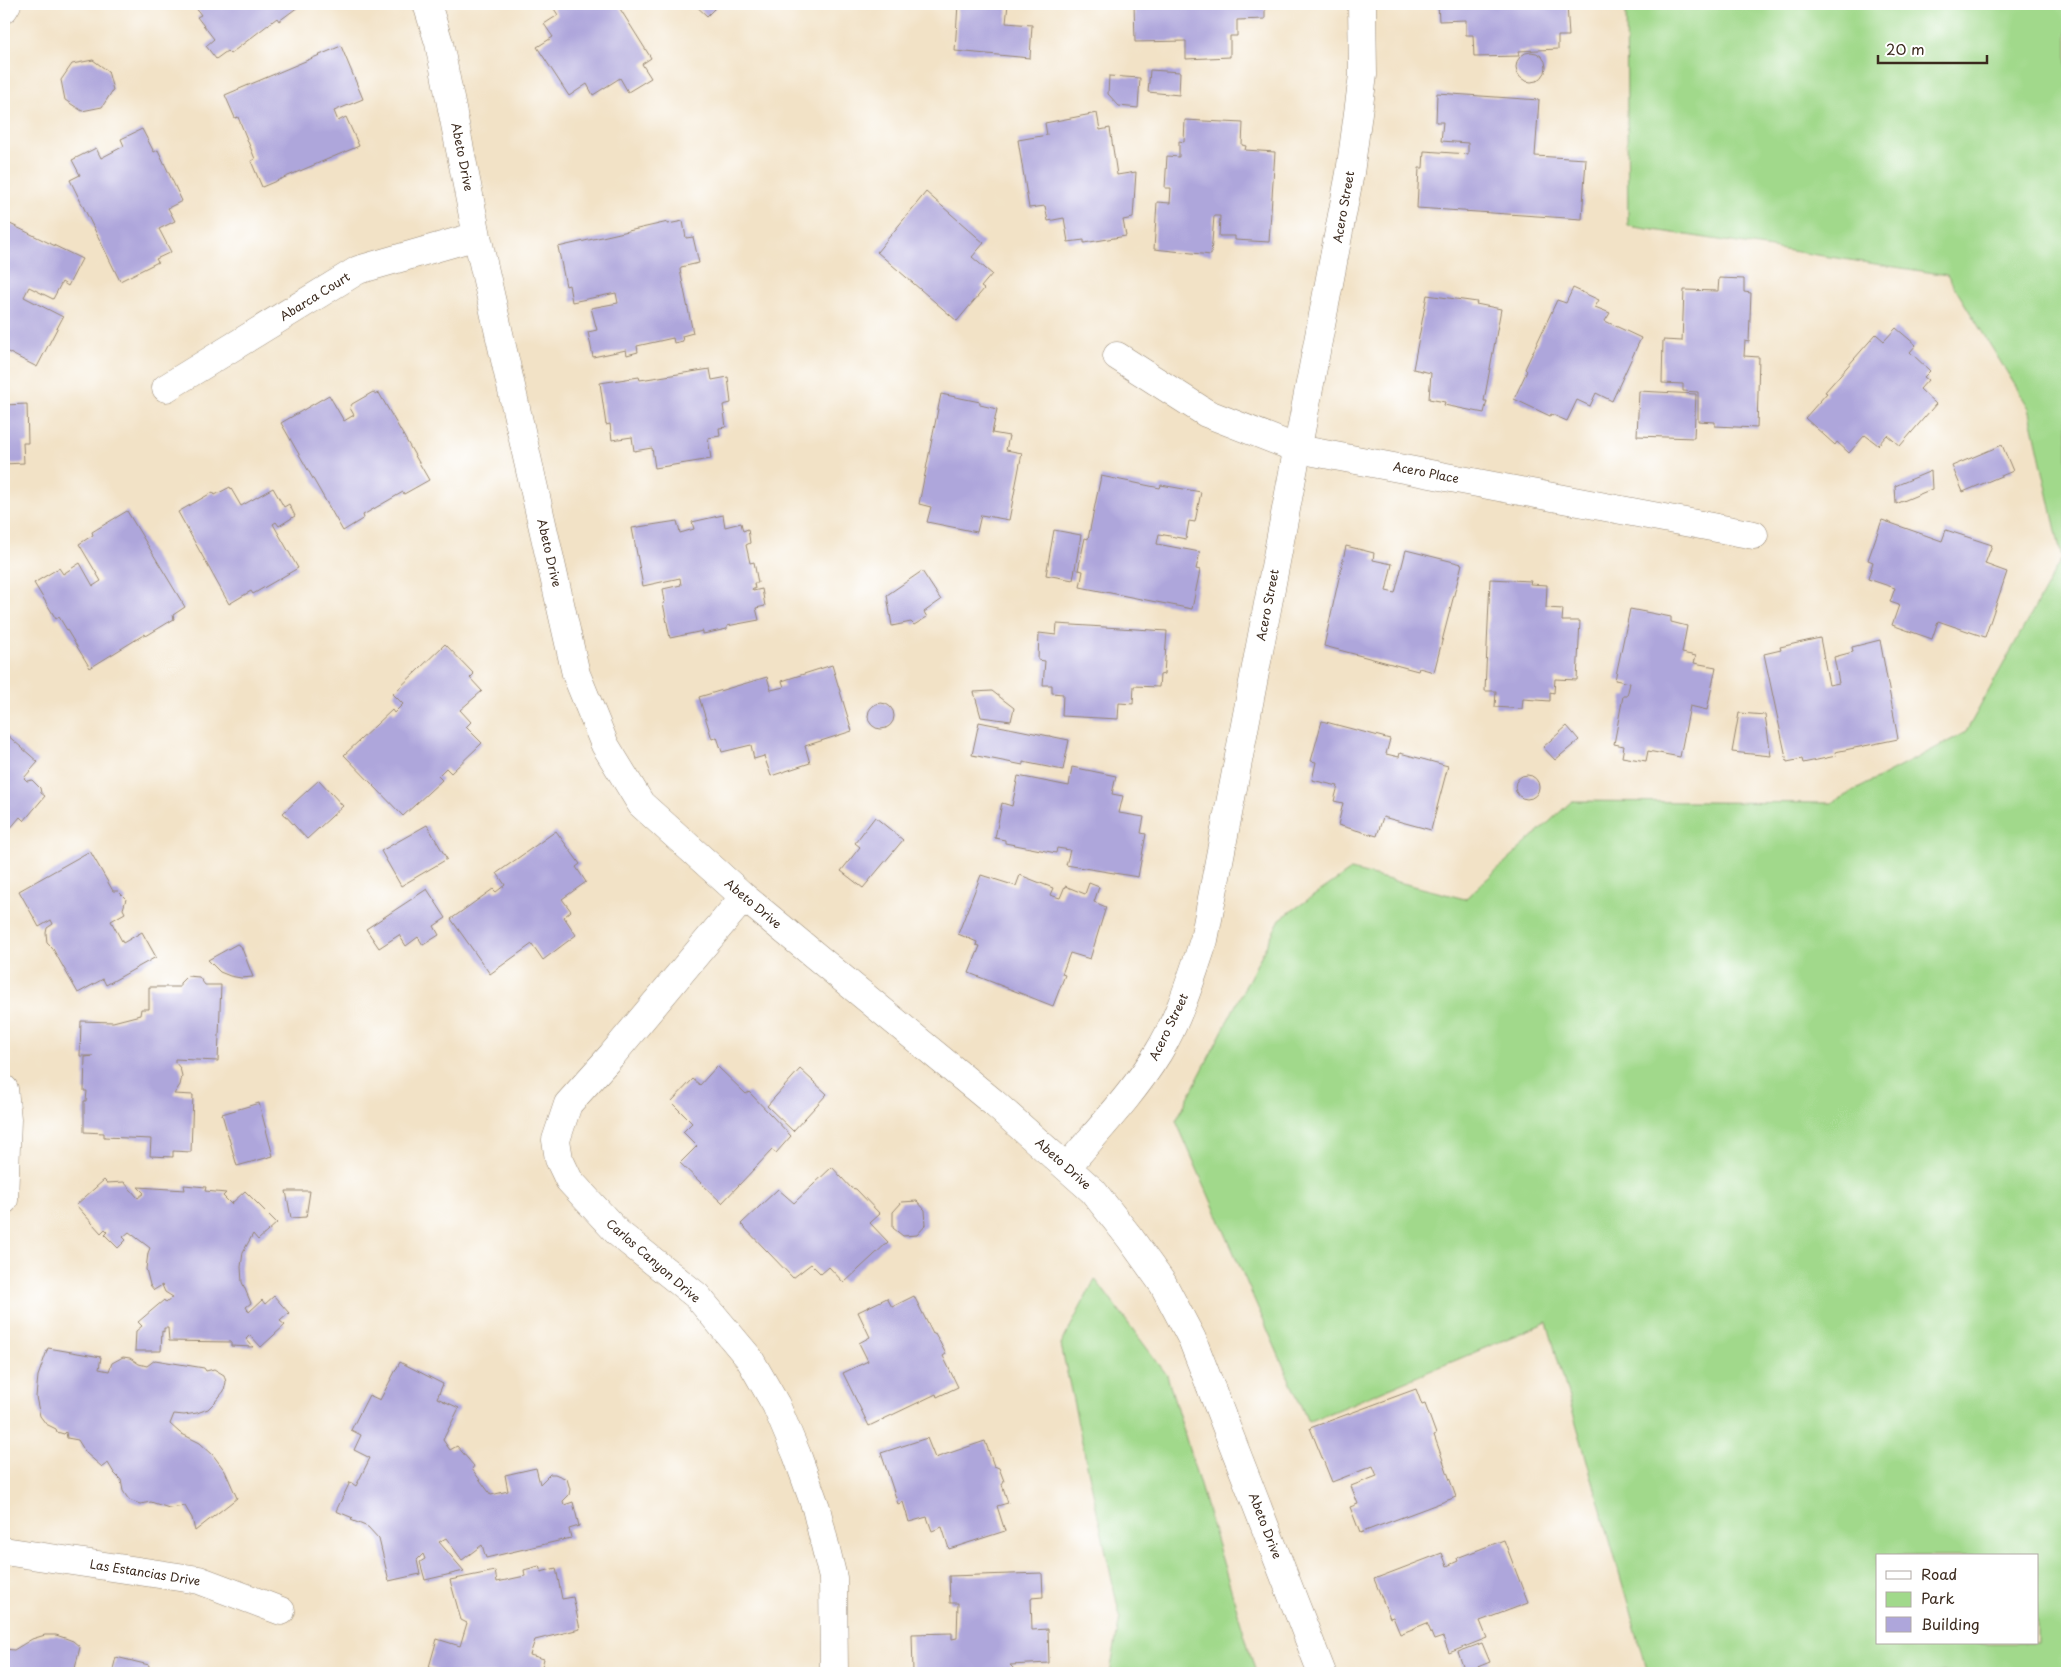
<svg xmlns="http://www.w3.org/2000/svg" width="2071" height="1677" viewBox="0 0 2071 1677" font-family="'Playpen Sans',sans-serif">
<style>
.green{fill:#a1d98b;stroke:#6e8254;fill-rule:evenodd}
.building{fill:#aea6db}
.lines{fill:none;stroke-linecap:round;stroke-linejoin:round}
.minor-casing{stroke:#968672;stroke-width:29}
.minor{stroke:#fff;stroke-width:28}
.labels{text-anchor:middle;stroke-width:4;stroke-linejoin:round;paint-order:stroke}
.street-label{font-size:12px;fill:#3b2a1e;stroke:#fff}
</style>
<rect width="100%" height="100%" fill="#fff"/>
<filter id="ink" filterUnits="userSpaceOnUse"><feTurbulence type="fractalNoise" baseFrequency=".02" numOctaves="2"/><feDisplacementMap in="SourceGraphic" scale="10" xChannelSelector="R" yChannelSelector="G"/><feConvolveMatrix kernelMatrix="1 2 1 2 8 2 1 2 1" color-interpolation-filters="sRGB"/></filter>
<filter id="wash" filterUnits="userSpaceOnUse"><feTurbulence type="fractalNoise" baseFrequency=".0096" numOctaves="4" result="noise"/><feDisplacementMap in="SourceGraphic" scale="20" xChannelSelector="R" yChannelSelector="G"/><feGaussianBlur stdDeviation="1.12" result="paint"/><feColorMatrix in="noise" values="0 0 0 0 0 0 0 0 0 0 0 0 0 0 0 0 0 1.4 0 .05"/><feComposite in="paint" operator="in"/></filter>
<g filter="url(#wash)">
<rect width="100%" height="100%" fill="#f2e2c6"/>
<path class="green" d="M1626,4h441v1669h-419l-101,-351 -239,100 -132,-301 104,-202 71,-49 114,29 107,-98 259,2 135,-71 96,-174 -33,-150 -82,-133 -319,-49zM1877,1556h160v87h-160z
M1095,1279l72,96 89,298h-146l10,-56 -59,-272z"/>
<g id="blocks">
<path class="building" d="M193,4h109l-23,17 -2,-3 -47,36 -3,-3 -11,8 -10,-13 8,-7 -17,-22 4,-2z
M551,4h66l34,54 -9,6 9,14 -23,14 -8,-14 -27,17 -6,-11 -18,12 -32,-49 16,-10 -9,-13 14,-9z
M694,4h25l-12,12z
M958,4h50l-2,19 26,2 -2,33 -75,-7z
M1134,4h131v15l-28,1v16h-7v21l-44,2v-18l-51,1z
M1438,4h129l2,32h-11v13l-40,2 1,5 -45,1 -1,-22h-7v-15l-27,1z
M341,46l22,53 -29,12 4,10 8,-4 13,29 -97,41 -11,-26 4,-2 -17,-42 -3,1 -10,-23z
M1516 67a15 15 0 1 1 30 0a15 15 0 1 1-30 0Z
M93,60l15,11 5,19 -11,17 -20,4 -17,-11 -4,-20 11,-16z
M1150,70l30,2 -1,23 -31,-3z
M1109,76l31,2 -2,30 -19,-2 -11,-12z
M1437,93l102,7 -4,56 51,3 -4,60 -165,-11 2,-40h4l1,-17 44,3v-11l-27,-2 2,-19h-7z
M1097,113l3,17 10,-2 7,47 19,-3 -3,46 -10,2 3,16 -42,7v-3l-16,2 -4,-24 -16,3 -3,-15 -16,2 -11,-68 29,-5 -2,-12z
M1185,120l58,3 -1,22 4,1 -1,4 30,2 -6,90 -34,-2v-4h-16l1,-20h-6l-3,39 -57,-6 3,-47 13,1 1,-15h-6l2,-32 12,1v-16l5,1z
M142,129l12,23 4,-2 24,51 -14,7 7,13 -16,8 12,23 -15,7 2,3 -38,19 -50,-101 10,-5 -8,-15 24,-12 5,10 23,-12 -3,-7z
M926,192l58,51 -12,14 20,17 -11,13 3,2 -27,32 -80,-69z
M4,221l78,38 -14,27 -6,-4 -9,17 -24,-12 -5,10 39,20 -26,50 -33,-17z
M683,221l3,17 7,-1 6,26 -18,4 -1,3 13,63 -11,3 1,5 -9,2 -1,-5 -36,8 1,6 -11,3 -1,-5 -33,7 -5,-25 9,-2 -6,-22 27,-5 -2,-10 -44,9 -3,-17 -3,1 -8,-39 110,-25v2z
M1719,278l25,1v13l7,1 -2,49 -4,-1 -1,15 15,1 -2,71 -42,-2v-4l-17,-1v-29l-15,-1v-7l-21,-1 1,-43 19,1 2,-51 34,1z
M1573,288l26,12 -4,7 15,6 -5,8 36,17 -29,63 -16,-8 -6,13 -13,-6 -10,21 -16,-7 -1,2 -36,-17 13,-28 -2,-2 32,-69 9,3z
M1427,295l50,7 -1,2 25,5 -17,92h3l-3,12 -40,-8 1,-3 -16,-3 2,-26 -18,-4z
M1896,328l20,17 -6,7 20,19 -6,6 4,3 -8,9 16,15 -36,42 -13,-11 -9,10 -13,-10 -16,18 -12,-11 -2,3 -30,-27 22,-25 -2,-1 51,-58 8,7z
M710,369l2,11 16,-3 3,26 -8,2 3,22 -7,1 1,8 -12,2 3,21 -56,9 -3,-20 -18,3 -2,-14 -20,3 -2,-16 -4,1 -6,-42 39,-6 1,3z
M1639,391l57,3 -2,44 -57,-2z
M373,392l3,2 3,-1 50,87 -25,14 -1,-2 -40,23 1,3 -21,13 -62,-108 48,-28 15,26 10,-6 -4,-7 2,-4z
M941,394l39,8v3l17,4 -5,24 17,3 -3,14 16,3 -13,67 -28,-5 -4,17 -50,-10 4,-15 -12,-3z
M27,404l1,39h-5l1,20 -20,1v-59z
M2002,445l11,26 -50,21 -11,-26z
M1931,471l1,18 -36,15 -1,-18z
M1101,476l59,12 1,-3 40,7 -6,30 -6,-1 -3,18 -27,-5 -2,10 43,8 -4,17 4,1 -8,39 -112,-22 3,-16 -5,-1 7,-32 3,1z
M230,487l11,19 32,-18 11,19 5,-3 6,12 -16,10 -3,-4 -3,2 25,44 -45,26 -2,-3 -22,13 -51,-92 35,-20 2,3z
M127,511l58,96 -12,8 1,4 -28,17 -1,-2 -55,34 -31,-51 -3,2 -22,-36 25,-15 4,6 17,-11 13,23 8,-5 -22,-37 14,-9 -1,-3z
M723,515l2,12 16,-4 2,8 5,-2 2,14 -4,2 4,18 4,-1 4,21h-4l1,6h-3l1,2 9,-2 3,17 -9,2 3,12 -32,6v3l-24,5v-3l-33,7 -7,-35 2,-1 -2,-13 18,-4 -1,-7 -37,8 -11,-58 45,-7 3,12 14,-4 -2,-7z
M1882,520l60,21 4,-11 46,15 -7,19 22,8 -22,65 -47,-16 -6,18 -40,-14 7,-20 -9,-3 5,-14 -27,-9 5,-17 -5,-2z
M1054,530l27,5 -8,45 -27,-5z
M1346,546l28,7 -1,7 19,4 -6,27 9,2 11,-43 56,14 -28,108 -15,-4 -1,3 -94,-25z
M922,571l19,29 -17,12 3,5 -13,8 -3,-3 -19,4 -5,-31z
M1490,579l41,2 -1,3 17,1 -1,23 17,1 -1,12h18l-3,59 -22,-1 -1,14 -4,-1v9l-27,-2 -1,10 -27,-2 1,-16h-11z
M1630,609l41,8v5l16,4 -5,27 14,3 -2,7 22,4 -9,43 -17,-4 -10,51 -32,-6 -2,10 -24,-4 2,-11 -10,-2 9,-48h4l3,-13 -15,-3z
M1057,624l110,7 -3,43 -4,1 -1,12 -25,-1 -1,18 -14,-1 -1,16 -56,-3 1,-22 -11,-1v-8h-9l2,-24 -7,-1 1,-27 17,2z
M1820,638l9,47 10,-2 -5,-26 19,-5 -1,-5 28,-7 18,99 -63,13 1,4 -33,7 -1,-4 -15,3 -23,-108 17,-4 -1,-3z
M445,644l29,30 -4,4 12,13 -22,19 11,12 -5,5 16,16 -31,30 -5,-5 -8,8 4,4 -39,36 -59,-61 48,-45 2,3 9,-9 -10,-10z
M832,665l20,66 -47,15 5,17 -39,13 -7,-20 -10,3 -3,-14 -29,7 -5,-15 -5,2 -13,-42 68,-20 4,13 13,-3 -2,-6z
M992,691l22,17 -3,13 -30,-4 -7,-25z
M868 716a13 13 0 1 1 26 0a13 13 0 1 1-26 0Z
M1739,713l26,2 6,41 -39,-4z
M1322,721l68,18 -4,15 13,3 1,-4 48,13 -17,64 -48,-13 -6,19 -39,-11 5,-22 -9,-2 4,-15 -26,-6 4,-18 -5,-1z
M979,722l90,18 -6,30 -40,-8v3l-51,-10z
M1567,726l12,14 -24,20 -12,-13z
M6,734l32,28 -14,16 3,3 5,-1 8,8 1,5 4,3 -21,25 -4,-4 -16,19v-99z
M1072,767l44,9 -4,18 11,2 -4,17 25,4 -3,16 5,1 -8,43 -72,-12 4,-15 -13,-2 -1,5 -51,-10v-3l-10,-2 7,-35 10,3 6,-30 51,10z
M1515 787a12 12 0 1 1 24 0a12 12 0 1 1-24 0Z
M319,780l24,26 -36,33 -24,-26z
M875,817l28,23 -40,48 -22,-17 19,-24 -5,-4z
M427,825l20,34 -46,27 -20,-35z
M556,831l24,33 -4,3 10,15 -24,17 9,12 -7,6 12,18 -33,25 -11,-16 -42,30 -39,-55 42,-30 3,3 9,-7 -8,-12z
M90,851l23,40h5l8,8 -3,10 2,4 -14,8 12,22 19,-11 14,25 -50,28 -3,-6 -25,14 -25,-44 -6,-6 -1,-10 1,-5 6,-4 -2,-4 -12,7 -20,-36z
M981,875l35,11 4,-11 33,13 -3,7 10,3 5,-12 20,8 4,-11 10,4 -5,15 12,5 -16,52 -20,-6 -8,21 3,1 -12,31 -84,-33 11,-27 -4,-1 1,-3 -19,-8z
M427,889l19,29 -12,8 5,9 -16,10 -5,-8 -12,9 -7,-11 -20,13 -13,-19z
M237,944l4,2 12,31 -12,1 -11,-2 -10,-4 -12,-12z
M187,976l12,1 6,8h16l-3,76 -43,-2v3l5,6 2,8 -2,9 -6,9 19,1 -2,57 -18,-1v6l-23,-1 1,-17 -47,-2v-4l-20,-1v-31h2l1,-10h-3l1,-34 9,-1h-14l1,-35 32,1 27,-7 1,-6h8v-22h31v-4z
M717,1066l29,28 3,-2 42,44 -15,17 -4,-3 -50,53 -42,-40 17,-17 -14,-14 9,-9 -21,-21 22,-23 7,6z
M800,1069l27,25 -34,37 -26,-25z
M259,1103l14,53 -36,10 -15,-52z
M832,1167l19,21 5,1 24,25 -10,9 18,19 -44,41 -15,-16 -8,7 -10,-10 -18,14 -52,-54 37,-35 16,14z
M104,1180l3,3 17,-1 14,16 6,-5 -6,-6 47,3 -1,-5 22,2 -1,4 21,2 -3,3 8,8 14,-13 32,32 -19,17 -5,-6 -10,18 -2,15 1,15 9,21 -5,4 3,5 13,-12 3,4 9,-8 15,17 -9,8 5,4 -24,22 -11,-12 -4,4 7,8 -22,-1v-4l-62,-1 -1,-13h-4v4l-2,-1 -1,20h-26l1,-20 6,-5 -4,-4 26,-22 2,3 7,-6 -8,-5 -3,-7 -8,5 -4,-5 -4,-16 2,-16 2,-5 -21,-16 -6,5 3,3 -8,8 -13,-13 3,-3 -3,-3 -4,4 -25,-28z
M286,1191h24l-4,26 -15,1z
M917,1201l8,9 1,15 -9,10 -14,1 -10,-8v-16l9,-10z
M914,1296l19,38 2,-1 11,21 -3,2 15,31 -21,10 -1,-3 -67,32 -26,-53 25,-12 -9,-18 11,-6 -12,-25 29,-14 5,9z
M48,1348l53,9 -2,12 10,2 3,-8 11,-6 7,1 9,6 8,2 8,-6 49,8 2,3 8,-2 10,6 2,7 -2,9 -9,11 -7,7 -11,4 -13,2 -10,-1 -4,10 10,9 20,10 13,12 12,16 12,27 -42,33 -3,-13 -7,-12 -16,2 -18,-6 -11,2 -11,-4 -6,-9 -2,-11 -7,-7 -6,-10 -6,4 -16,-14 -8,-13 -11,-2 -1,-6 -2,2 -7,-2 -1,-3 -10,-5 -6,-8 -4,-19 2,-21z
M400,1362l43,22 -6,14 22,10 -16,32 7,10 7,-4 17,20 -2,3 19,26 17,-4 -3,-16 31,-7 4,16 10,-10h5l12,5 3,10 -1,6 -6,6 1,4 9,-3 6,24 -10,3 2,9 -85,20 -4,-13 -20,15 -16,-22 -7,4 25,29 -39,9 -5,-18 5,-3 -2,-5 -6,6 3,14 -31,7 -10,-42 -11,-12 -17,-7 2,-2 -17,-7 14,-29 6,4 14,-28 -16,-8 7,-15 -10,-5 18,-35 11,5z
M1416,1389l6,16 3,-1 11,30 -2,1 22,62 -96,36 -10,-26 8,-3 -7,-18 26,-10 -4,-10 -41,16 -22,-54z
M927,1438l8,20 50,-17 9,25 5,2 5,13 -2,3 6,19 -11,3 8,25 -56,18 -7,-22 -10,4 -5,-14 -18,5 -6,-20 -5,2 -17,-51z
M1504,1540l24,63 -48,18 7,17 -38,15 -6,-16 -9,3 -7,-17 -27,11 -7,-17 -3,1 -16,-39 68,-26 5,13 11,-5 -1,-3z
M539,1566l2,6 15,-4 6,31 11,-2 7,32 -45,11 -5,15 14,4 -4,14h-96l-15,-6 8,-28 23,7 7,-23 -6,-3 -11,-40 45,-9 2,11 28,-6 -1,-6z
M1042,1573l1,24 -12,1 1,32 16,-1 1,34 -39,2 3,3v5h-100l-1,-39 40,-1v6l5,-1 1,-35h-8l-1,-27z
M45,1635h11l9,3 8,3 7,6 -6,26h-70v-24l10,1 18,-11z
M1482,1643l8,19 -25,10 -7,-20z
M116,1657l33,8 -1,6 5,2h-41z"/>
</g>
</g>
<g filter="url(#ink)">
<use href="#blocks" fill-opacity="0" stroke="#968672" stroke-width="1"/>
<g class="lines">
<defs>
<path id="minor" d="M427,4l12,39 38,193 99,438 29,71 36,59 103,93 250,206 99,88 37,47 33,46 29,55 130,334
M4,9l3,-5
M1117,356l89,57 92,36 456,86
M166,388l192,-118 119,-34
M744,897l-132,158 -44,49 -12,36 3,19 10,21 49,53 79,63 52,62 27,47 21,50 19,53 17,70 1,95
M4,1089l3,30 -3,81
M1067,1167c31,-37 65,-72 91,-114 21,-34 33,-74 46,-113l146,-767 13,-98 -1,-71
M4,1551l195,29 82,31"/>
</defs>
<use href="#minor" class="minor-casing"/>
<use href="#minor" class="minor"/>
</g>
</g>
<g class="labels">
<g class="street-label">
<text transform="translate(462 157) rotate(79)" y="4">Abeto Drive</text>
<text transform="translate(1344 207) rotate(-80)" y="4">Acero Street</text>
<text transform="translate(315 297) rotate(-32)" y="4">Abarca Court</text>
<text transform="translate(1426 473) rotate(11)" y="4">Acero Place</text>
<text transform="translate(549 553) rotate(77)" y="4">Abeto Drive</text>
<text transform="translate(1268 605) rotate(-79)" y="4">Acero Street</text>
<text transform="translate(753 904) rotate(40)" y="4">Abeto Drive</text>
<text transform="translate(1169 1027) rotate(-64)" y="4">Acero Street</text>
<text transform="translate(1063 1164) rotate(42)" y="4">Abeto Drive</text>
<text transform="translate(653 1261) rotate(41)" y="4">Carlos Canyon Drive</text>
<text transform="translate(1265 1526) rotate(69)" y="4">Abeto Drive</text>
<text transform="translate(145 1573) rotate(9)" y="4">Las Estancias Drive</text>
</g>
</g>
<rect width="2071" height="1677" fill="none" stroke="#fff" stroke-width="20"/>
<rect x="1876" y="1554" width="162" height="90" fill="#ffffff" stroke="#b1aaa5"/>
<rect x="1886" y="1571" width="25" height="8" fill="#ffffff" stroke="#b1aaa5"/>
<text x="1921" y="1580" font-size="15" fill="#3b2a1e">Road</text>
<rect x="1886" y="1592" width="25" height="15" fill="#a1d98b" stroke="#b1aaa5"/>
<text x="1921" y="1604" font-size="15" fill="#3b2a1e">Park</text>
<rect x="1886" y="1617" width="25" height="15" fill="#aea6db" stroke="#b1aaa5"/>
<text x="1921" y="1630" font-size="15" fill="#3b2a1e">Building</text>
<path d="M1878 55v8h109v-8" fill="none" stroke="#3b2a1e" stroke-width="2.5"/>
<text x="1886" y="55" font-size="15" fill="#3b2a1e" stroke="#ffffff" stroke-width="4" paint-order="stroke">20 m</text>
</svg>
